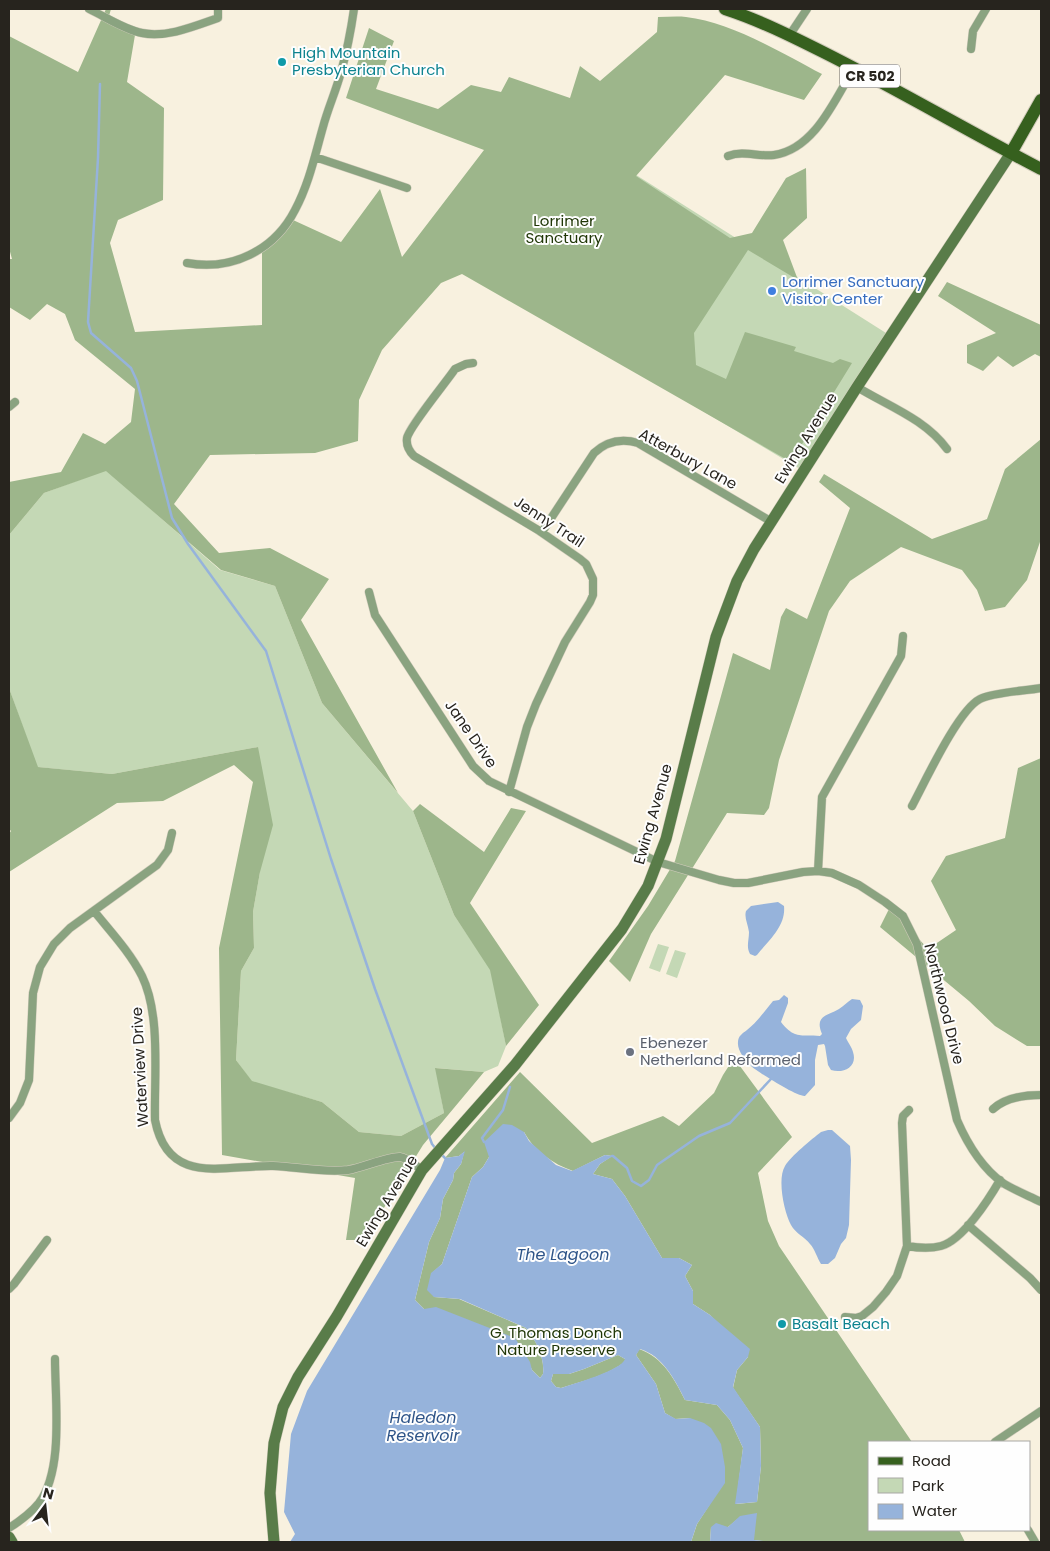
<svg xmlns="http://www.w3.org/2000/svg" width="1050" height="1551" viewBox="0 0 1050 1551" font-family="Poppins,sans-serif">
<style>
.green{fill:#c4d8b5}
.forest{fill:#9db68b}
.water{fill:#96b3db;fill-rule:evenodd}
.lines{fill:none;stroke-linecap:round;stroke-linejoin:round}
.stream{stroke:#96b3db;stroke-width:2.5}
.street-casing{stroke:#d2ccbc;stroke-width:9}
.secondary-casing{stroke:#d2ccbc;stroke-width:12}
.primary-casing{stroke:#d2ccbc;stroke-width:14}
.street{stroke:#8aa380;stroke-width:8}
.secondary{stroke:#597c49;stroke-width:11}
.primary{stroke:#36601e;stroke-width:12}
.culture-dot{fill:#0f9aa8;stroke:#fefefe;stroke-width:2}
.shop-dot{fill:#3f7fe0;stroke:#fefefe;stroke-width:2}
.worship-dot{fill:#6b7280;stroke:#fefefe;stroke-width:2}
.labels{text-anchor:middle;stroke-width:4;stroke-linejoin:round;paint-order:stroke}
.shield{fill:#fefefe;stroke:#686561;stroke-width:1}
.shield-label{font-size:14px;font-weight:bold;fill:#27241e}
.culture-label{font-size:15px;fill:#0d838f;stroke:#fefefe;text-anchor:start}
.park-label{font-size:15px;fill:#203707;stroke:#fefefe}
.shop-label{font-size:15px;fill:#366cbe;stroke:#fefefe;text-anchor:start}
.street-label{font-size:15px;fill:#27241e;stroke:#fefefe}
.worship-label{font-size:15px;fill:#5b616d;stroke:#fefefe;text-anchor:start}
.water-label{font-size:16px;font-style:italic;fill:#2e5488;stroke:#fefefe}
</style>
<rect width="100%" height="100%" fill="#f8f1df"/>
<path class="green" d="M505,92l381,241 -86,136 -337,-201z
M106,470l114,100 55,16 47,117 91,108 41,104 37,55 15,76 -8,20 -14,6 -48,-4 8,45 -43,23 -42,-4 -37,-30 -70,-20 -16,-22 5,-89 13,-23 -1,-36 7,-40 -2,-125 -146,27 -75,-7 -28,-79v-153l35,-42z
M658,944l11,3 -9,25 -11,-4z
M675,950l11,3 -9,25 -11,-4z"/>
<path class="forest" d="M106,9h5l-4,14 28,12 -8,47 37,26 -1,92 -45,20 -8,23 25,89 127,-7v-78l31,-27 48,22 39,-53 22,68 82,-107 -138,-52 23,-70 25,13 -18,48 62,20 33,-24 30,7 8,-15 61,21 10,-32 20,15 57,-49 1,-15c9,0 19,-1 28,0 45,5 96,36 136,57l-18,26 -79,-25 -89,101 94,62 22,-5 34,-55 20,-10 1,50 -24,22 15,40 -50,-30 -54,83 2,32 30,14 19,-47 51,15 -2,4 39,12 7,-4 12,4 -61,99 -329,-188 -21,9 -59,67 -23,50 -1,41 -43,12 -105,2 -36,49 45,49 51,-5 59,31 -28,41 97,173 -76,-90 -47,-117 -54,-16 -115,-99 -62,22 -35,42v-53l52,-10 22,-39 22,11 26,-22 4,-33 -60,-49 -10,-26 -18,-10 -17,16 -21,-13v-48h3l-3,-11v-212l69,36z
M947,282l94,43v32l-6,-3 -22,13 -15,-11 -15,15 -16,-8v-18l29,-12 -58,-37z
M1041,439v100l-14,41 -22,27 -20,4 -8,-21 -15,-20 -61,-23 -51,34 -21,30 -50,149 -10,48 -5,7 -37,-2 -76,121 -21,48 -21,-21 39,-55 27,-45 58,-208 37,17 11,-53 5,-9 21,11 43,-111 -31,-26 5,-8 108,65 55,-20 18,-50z
M9,688l29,79 74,7 146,-27 15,78 -13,47 -7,40 1,36 -13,23 -5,89 16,21 70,21 37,30 42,4 43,-23 -9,-45 49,4 -61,73 -59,95h-18l9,-62 -133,-23 -3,-207 34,-166 -19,-17 -71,36 -46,2 -108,69v-38l2,-3 -2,-2z
M1041,758v288h-14l-32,-20 -26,-25 -89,-74 10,-20 38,42 28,-19 -25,-49 15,-25 59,-18 13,-70z
M420,804l64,48 27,-44 15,3 -56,92 69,102 -33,41 -16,-76 -36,-55 -41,-104z
M734,1058l58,79 -34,36 10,48 11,25 133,196h-43v88h90l6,12h-193l-19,-2 3,-26 -16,3 -12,10h-17l-1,15h-19l6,-18 13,-20 -20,-86 -15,1 -10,-6 -9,-29 -20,-29 3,-6c24,8 36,31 46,51l32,5 13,15 13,28 -7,56 21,-2 4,-36 -1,-39 -27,-39 4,-18 11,-13 -38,-42 -17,-11v-13l-8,-15 7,-11 -13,-7h-17l-37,-62 -13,-17 -19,-5 7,-10 12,-8 -7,-1 -32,16c-20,-7 -39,-20 -49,-39l-35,25 -6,10 -11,10 -30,87 -11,10 3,23 25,2 67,29c10,12 19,30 17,46l-3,4 -8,-8 -12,-26 -96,-35 -9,-9 14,-58 11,-24 3,-19 10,-19 1,-7 7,-9 3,-12 -5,4 -14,2 75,-86 72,71 71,-27 16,10 35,-33 9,-18z
M618,1355l7,4v3c-19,14 -43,19 -64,26l-5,-1 -5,-6 2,-7h16l15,-5z"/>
<path class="water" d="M778,902l6,4c2,20 -15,34 -27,49l-2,1 -5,-2c-4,-7 -1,-14 -1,-22 -1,-8 -5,-14 -3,-21l5,-5z
M784,995l4,3v5l-7,19c14,18 20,12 39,14l2,-2c-8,-19 6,-18 17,-25 5,-3 8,-7 13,-10l8,1 3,6 -2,14 -10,9 -5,9c2,5 6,9 7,14 5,15 -10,22 -22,18l-3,-5 -3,-19 -1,-2 -6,1 -3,15v25l-10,11c-8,1 -47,-24 -54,-30 -6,-6 -14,-16 -13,-24 0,-6 5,-9 9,-12 10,-8 18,-19 26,-29l6,-1z
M503,1124l9,1 12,7 5,9 27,24 16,6 33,-16 8,1 -13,8 -7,10 19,5 13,17 37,62h17l13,7 -7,11 8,15v13l17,11 40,34 -2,8 -11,13 -4,17 27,40 1,39 -4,36 -22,2 8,-56 -13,-28 -13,-15 -32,-5c-10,-20 -22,-44 -45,-51l-4,6 20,29 9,29 11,6 14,-1 14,5 7,5 10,16 4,23v16l-28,41 -6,18h-401l5,-8 -11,-22 7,-78 16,-43 133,-221 5,-12 14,-2 6,-5 -4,13 -7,9 -1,7 -10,19 -3,19 -11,24 -14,58 9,9 12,-2 79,31 15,24 2,8 8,8 3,-4c2,-16 -7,-34 -17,-46l-66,-29 -26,-2 -7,-7 4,-17 11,-9 30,-87 11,-10 6,-10 -5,-15zM618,1355l7,4c-3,11 -52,25 -64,29l-5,-1 -5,-6 2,-7h16l15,-5z
M828,1130h4l18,16 1,14 -2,65 -3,13 -5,6 -6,14 -7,6h-7c-4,-6 -6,-15 -11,-20 -5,-7 -15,-11 -19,-19 -7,-13 -14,-46 -6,-59 6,-10 27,-27 36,-34z
M757,1513l-3,27 18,2h-62l1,-15 5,-4 12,4 12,-11z"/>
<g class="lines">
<path class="stream" d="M100,84l-2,74 -10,164 3,11 40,35 6,13 35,137 16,26 78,107 65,208 44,130 57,155 4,5
M484,1142l-2,-4 21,-28 7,-23
M440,1153l5,5
M612,1156h1l14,12 5,13 9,5 8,-6 8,-15 42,-29 31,-13 41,-44"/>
<defs>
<path id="street" d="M89,9c17,8 34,20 53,24 25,5 53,-7 76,-15v-9
M789,36l18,-27
M971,49l2,-18 13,-22
M728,156c16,-6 30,1 46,-1 41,-6 61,-56 80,-87
M315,157l92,31
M187,263c44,8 87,-12 108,-53 14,-26 20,-55 28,-83 5,-19 13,-36 18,-55 6,-21 10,-42 13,-63
M473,363l-7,1 -11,5c-8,12 -46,58 -48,69 -1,7 2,13 7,18l124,74 42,29 6,5 7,15v16l-3,7 -25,40 -29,62 -9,23 -18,65
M857,387c31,19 68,32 90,62
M9,407l6,-5
M542,532l52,-79c13,-12 27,-15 44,-10l134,79
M369,592l6,23 98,151 16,15 169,81 61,18 15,3h14l55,-11 15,-1 14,2 27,12 26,17 18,14 14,28 40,176c10,23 25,48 46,63 11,7 26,13 38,19
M912,806c13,-24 46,-96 68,-107 14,-7 45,-8 61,-11
M818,871l4,-74 79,-141 2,-20
M94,911c16,20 36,41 48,65 19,39 12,100 13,144 13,67 69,45 118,46 25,1 50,7 75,4 14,-2 41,-14 52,-13 8,1 16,9 22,13
M993,1109c13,-12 31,-14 48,-14
M9,1118l11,-15 9,-23 4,-87 7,-26 14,-23 16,-16 87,-63 11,-15 4,-17
M968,1225l62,53 11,12
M907,1246c11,2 23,3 34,0 22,-6 48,-47 59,-66
M9,1289l5,-5 33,-44
M845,1317l11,1 6,-2 11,-9 13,-15 11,-16 10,-30 -5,-123 1,-7 6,-6
M995,1442l46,-31
M9,1528c11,-7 21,-14 30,-25 25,-33 16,-103 16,-144
M1028,1530l7,12"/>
<path id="secondary" d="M9,1537l3,5
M274,1542l-4,-49 4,-50 9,-36 15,-30 39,-61 85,-146 93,-105 107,-136 26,-43 18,-47 50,-202 21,-56 17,-32 103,-162 154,-234"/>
<path id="primary" d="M725,9c34,11 66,27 98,43 74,37 145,79 218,117
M1011,153l30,-53"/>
</defs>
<use href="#street" class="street-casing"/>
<use href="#secondary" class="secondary-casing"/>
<use href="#primary" class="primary-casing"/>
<use href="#street" class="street"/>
<use href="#secondary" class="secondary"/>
<use href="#primary" class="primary"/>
</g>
<g class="culture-dot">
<circle cx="282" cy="62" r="5"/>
<circle cx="782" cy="1324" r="5"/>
</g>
<circle class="shop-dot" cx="772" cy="291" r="5"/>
<circle class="worship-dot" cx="630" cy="1052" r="5"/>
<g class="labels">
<rect class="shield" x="840" y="64.5" width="60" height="23" rx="4"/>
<g class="shield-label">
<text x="870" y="81">CR 502</text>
</g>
<g class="culture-label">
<text x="292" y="58">High Mountain<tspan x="292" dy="17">Presbyterian Church</tspan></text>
<text x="792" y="1329">Basalt Beach</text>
</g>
<g class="park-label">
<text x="564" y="226">Lorrimer<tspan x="564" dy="17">Sanctuary</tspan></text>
<text x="556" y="1338">G. Thomas Donch<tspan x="556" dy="17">Nature Preserve</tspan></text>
</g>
<g class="shop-label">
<text x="782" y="287">Lorrimer Sanctuary<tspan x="782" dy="17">Visitor Center</tspan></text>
</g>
<g class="street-label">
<text transform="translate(806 438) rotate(-58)" y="5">Ewing Avenue</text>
<text transform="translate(688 459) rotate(29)" y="5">Atterbury Lane</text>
<text transform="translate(549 522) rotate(33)" y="5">Jenny Trail</text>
<text transform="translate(471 734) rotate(55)" y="5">Jane Drive</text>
<text transform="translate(653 814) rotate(-74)" y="5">Ewing Avenue</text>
<text transform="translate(944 1004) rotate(76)" y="5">Northwood Drive</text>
<text transform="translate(140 1067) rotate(-93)" y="5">Waterview Drive</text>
<text transform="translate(387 1201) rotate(-59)" y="5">Ewing Avenue</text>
</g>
<g class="worship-label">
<text x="640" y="1048">Ebenezer<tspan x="640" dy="17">Netherland Reformed</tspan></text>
</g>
<g class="water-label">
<text x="563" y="1260">The Lagoon</text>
<text x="423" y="1423">Haledon<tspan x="423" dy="18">Reservoir</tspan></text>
</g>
</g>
<rect width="1050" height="1551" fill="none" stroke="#27241e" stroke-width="20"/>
<rect x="868" y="1441" width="162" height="90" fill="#fefefe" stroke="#a8a7a4"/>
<rect x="878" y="1457" width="25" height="8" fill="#36601e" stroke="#a8a7a4"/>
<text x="912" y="1466" font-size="15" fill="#27241e">Road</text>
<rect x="878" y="1478" width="25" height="15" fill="#c4d8b5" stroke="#a8a7a4"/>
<text x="912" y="1491" font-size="15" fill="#27241e">Park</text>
<rect x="878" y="1504" width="25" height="15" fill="#96b3db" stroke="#a8a7a4"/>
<text x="912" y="1516" font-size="15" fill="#27241e">Water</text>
<g transform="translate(45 1506) rotate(15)" stroke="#fefefe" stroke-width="4" paint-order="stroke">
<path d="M0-4L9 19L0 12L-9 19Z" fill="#27241e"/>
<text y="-8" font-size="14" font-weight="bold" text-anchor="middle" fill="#27241e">N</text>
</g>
</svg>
